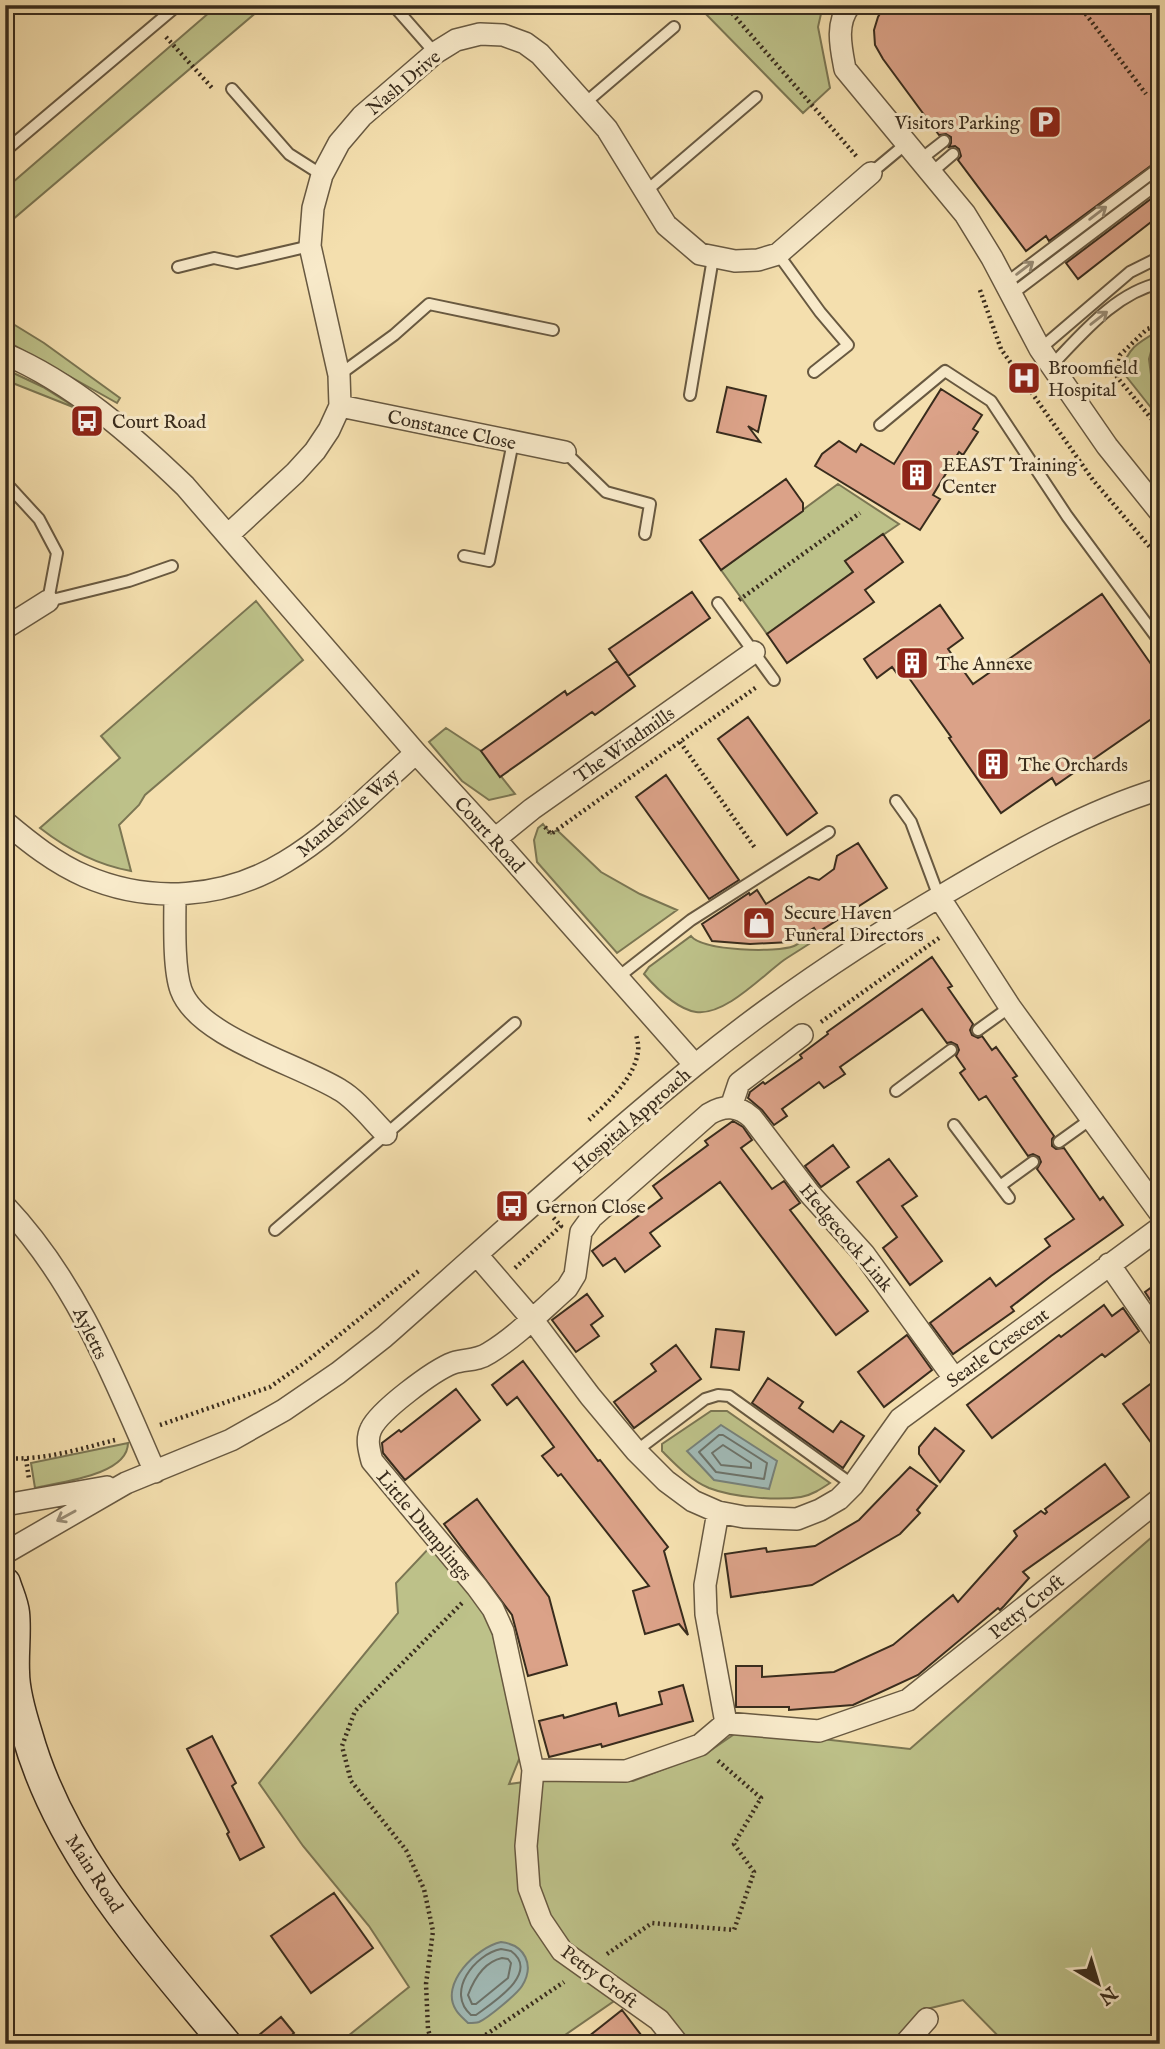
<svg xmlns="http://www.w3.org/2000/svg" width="1165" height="2049" viewBox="0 0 1165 2049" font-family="'IM FELL English',serif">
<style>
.green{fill:#bdc189;stroke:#7b7653;stroke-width:2}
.water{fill:#a1bab6;stroke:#778179;stroke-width:2}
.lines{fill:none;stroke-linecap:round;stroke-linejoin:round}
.shore{stroke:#6d736a;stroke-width:2}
.building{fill:#dba288;stroke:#392c1d;stroke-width:2}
.service-casing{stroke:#685941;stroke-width:14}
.minor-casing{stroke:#685941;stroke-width:24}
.secondary-casing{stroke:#392c1d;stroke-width:33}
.path{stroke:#392c1d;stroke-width:4.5;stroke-dasharray:2 3.5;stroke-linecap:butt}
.service{stroke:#f8eaca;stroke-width:10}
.minor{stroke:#f8eaca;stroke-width:21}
.secondary{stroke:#f8eaca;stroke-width:30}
.oneway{stroke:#988b74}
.labels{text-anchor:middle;stroke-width:6;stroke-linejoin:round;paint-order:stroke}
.street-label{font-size:19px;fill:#392c1d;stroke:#f8eaca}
.poi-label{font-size:19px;fill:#392c1d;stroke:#f8eaca;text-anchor:start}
</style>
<rect width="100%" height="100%" fill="#f4dfae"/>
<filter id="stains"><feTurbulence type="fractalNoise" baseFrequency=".00286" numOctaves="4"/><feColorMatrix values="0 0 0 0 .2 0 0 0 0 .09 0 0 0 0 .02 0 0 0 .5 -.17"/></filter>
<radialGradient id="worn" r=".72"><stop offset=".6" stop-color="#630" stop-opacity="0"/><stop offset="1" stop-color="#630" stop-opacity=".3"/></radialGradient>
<path class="green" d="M218,5h47l-260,221v-37z
M697,5h126l-5,22 12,61 -27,25z
M5,319l39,24 76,55 -3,5 -112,-63z
M1160,330v10l-7,4 -4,15 2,16 9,17v27l-38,-48c5,-23 17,-29 38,-41z
M5,369l38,18 35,22 -73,-29z
M838,484l61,40 -54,37 8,11 -86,62 -46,-64z
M256,601l47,59 -158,135 -6,10 -20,20 12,46c-34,-6 -64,-22 -91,-43l80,-70 -19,-22z
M446,728l35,23 34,43 -26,6 -27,-19 -33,-39z
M543,824l8,10 6,-4 44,42 39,22 37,16 -60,43 -80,-91 -3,-22 4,-12z
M691,936c11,15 86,17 103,10 5,-2 10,-7 14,-10l4,6c-9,6 -19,12 -28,18 -22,16 -59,56 -88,52 -20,-3 -39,-23 -52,-38l5,-7z
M711,1411h16l103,72c-9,6 -18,12 -29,14 -25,4 -69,0 -92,-9 -19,-8 -33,-23 -47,-37v-7z
M128,1443c0,32 -67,39 -93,45l-4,-25z
M1160,1530v514h-154l-43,-44 -36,9 -30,35h-208l-25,-29 -41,-20 -71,49h-214l71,-57 -40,-61 -66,-80 -44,-63 139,-170 -2,-30 35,-37 40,47 19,28 30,136 -11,27 37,-5 87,2 75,-29 28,-19 86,6 88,10z"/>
<path class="water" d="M721,1425l56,36 -8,28 -55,-9 -27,-29z
M501,1942c24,3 34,23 21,44 -5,8 -34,32 -43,36 -3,1 -8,1 -11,1 -4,-4 -9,-8 -12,-13 -17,-26 21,-63 45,-68z"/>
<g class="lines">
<path class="shore" d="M719,1435h4l44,28 -3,16 -48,-7 -17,-20z
M723,1445l28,18v5l-30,-3 -9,-12z
M501,1949l10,2c30,22 -19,52 -35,64h-5c-26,-23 4,-61 30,-66z
M502,1958l6,1 3,4 -3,15 -32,26h-4l-4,-9c6,-16 16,-33 34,-37z"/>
</g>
<path class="building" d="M885,5h275v154l-111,82 -3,-5 -20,15 -68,-91 3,-4 -2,-7 -4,-3 -6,1 2,-4v-6l-5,-3 -7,1 -56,-76 -8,-14 -1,-15 4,-13z
M1160,192v23l-82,64 -12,-16z
M727,387l39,9 -8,36 -10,-6 12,16 -43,-10z
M941,389l41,26 -9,14 5,3 -15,23 -4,-3 -26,43 7,4 -20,31 -105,-64 7,-12 17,-13 17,11 5,-8 33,20z
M786,479l17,24v8l-82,59 -21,-30z
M883,534l20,28 -38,28 9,12 -87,61 -20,-29 86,-62 -8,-11z
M692,592l18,26 -82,58 -19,-27z
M1102,594l58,83v36l-104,72 -4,-7 -51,35 -52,-75 2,-1 -47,-66 -6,4 -6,-8 -15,11 -13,-19 76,-54 23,33 -15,11 25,35z
M617,661l18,25 -40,29 -3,-3 -92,65 -19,-26 84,-60 2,4z
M748,717l69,96 -30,22 -69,-96z
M666,775l73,105 -30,19 -73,-102z
M858,843l29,45 -70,45 -3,-5 -23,14 -41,2 -38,-3 -10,-17 47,-31 1,2 7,-5 9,14 43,-27 10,3 15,-11 3,-13z
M932,957l20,29 -4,2 25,36 -3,6 2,5 6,3 4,-2 10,14 4,-3 21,29 -4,2 41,58 -2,3v7l4,3 8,-1 36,52 3,-3 20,28 -72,51 -40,31 3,4 -61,43 -23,-31 60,-45 6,8 54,-40 -5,-7 29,-20 -37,-50 4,-7 -2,-5 -6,-3 -5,2 -42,-60 -7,4 -19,-27 5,-4 -9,-13 3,-6 -2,-5 -6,-3 -4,1 -25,-34 -82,58 5,7 -21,14 -5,-6 -37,27 5,7 -13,9 -12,-15 -14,-12 2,-6 13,-10 2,2 37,-26 -2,-3 28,-21 -1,-2z
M733,1121l10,6 9,13 -11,8 31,41 12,-8 16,22 -10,7 78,101 -32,24 -116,-153 -70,51 10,13 -35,26 -10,-14 -12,8 -11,-15 70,-53 -9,-12 55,-41 -3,-4z
M833,1145l16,22 -28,20 -16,-21z
M889,1159l28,37 -15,10 40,55 -32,24 -27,-37 14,-11 -40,-55z
M1160,1281v34l-15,-23z
M587,1294l16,22 -12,9 8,11 -23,16 -24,-32z
M1104,1305l8,11 11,-8 16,23 -34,26 -3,-3 -110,84 -25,-33 92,-70 2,2z
M716,1329l28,3 -5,38 -28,-3z
M907,1335l25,35 -48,37 -26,-35z
M676,1345l25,34 -67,49 -20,-26 42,-31 -5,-7z
M523,1361l75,100 2,-1 68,87 -4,4 24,84 -9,-11 -34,10 -12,-43 16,-5 -88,-112 -3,2 -16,-20 12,-9 -37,-50 -10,8 -15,-20z
M1160,1377v78l-37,-51z
M768,1378l35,24 -4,6 34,24 8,-11 23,15 -21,32 -91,-65z
M456,1389l24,31 -75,60 -22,-27 -1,-10 17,-13 2,2z
M935,1428l29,23 -24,31 -21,-28v-7z
M1105,1464l24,33 -106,75 6,6 -25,28 -4,4 -2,-2 -80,67 -65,30 -64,5v-3h-53v-41h26v11l72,-5 59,-27 60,-50 5,7 59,-66 -3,-5 27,-20 4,3 2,-2 -2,-3z
M910,1467l27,19 -20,24 3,3 -20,21 -88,51 -81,12 -6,-43 41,-6 1,4 48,-6 44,-26z
M477,1499l72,98 18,68 -39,11 -16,-61 -68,-91z
M683,1685l10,36 -91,26 -1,-3 -52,13 -10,-36 24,-6 1,3 52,-15 3,13 43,-12 -3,-12z
M212,1736l24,47 -4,3 32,61 -24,13 -13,-26 2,-2 -42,-83z
M334,1893l39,55 -62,45 -40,-57z
M622,2010l26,34h-69z
M281,2017l13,16 -12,11h-34z"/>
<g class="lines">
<defs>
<path id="service" d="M393,5l42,48
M232,89l57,65 33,21
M585,103l89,-76
M5,151l173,-146
M921,159l23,-18
M932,172l21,-18
M871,173l36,-30
M645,192l111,-95
M778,254l42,58 28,33 -34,27
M178,267l36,-9 23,5 73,-17
M1006,283l154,-116
M1012,294l148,-112
M1040,349l90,-77 30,-15
M1051,366c31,-32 64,-73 109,-83
M339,375l55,-40 35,-31 124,26
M690,395l23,-137
M880,425l65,-54 46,30 76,115 93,126
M565,452l41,40 44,12 -5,30
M5,482l34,37 18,34 -9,48 81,-20 43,-15
M464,556l25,5 24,-119
M718,603l56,77
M896,801l15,21 28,75
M617,978l74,-58 138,-88
M978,1030l32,-23
M896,1091l55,-41
M954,1125l55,73
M1059,1142l32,-23
M1000,1186l33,-24
M275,1230l240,-207
M636,1451l69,-52 13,-4 11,1 124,89"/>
<path id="minor" d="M850,5c-15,18 -9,43 -5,64l120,145 27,44 48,91 67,97 53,66
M5,354c68,29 127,81 180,132l231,267 79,86 200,226
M340,406l225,46
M228,535l67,-62 20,-22 14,-21 11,-24 -1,-31 -29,-129 3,-38 9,-33 17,-32 23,-27 73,-63 21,-13 24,-6 23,1 22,8 15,11 67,75 59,96 34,29 35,7 23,-1 20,-6 93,-81
M5,628l43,-27
M5,822c25,21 50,41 80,54 65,28 139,23 200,-14 46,-27 90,-73 131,-109
M495,839l37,-30 222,-157
M175,894c0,25 -2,74 6,96 17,47 117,74 159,100 17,10 32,30 46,44
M939,897l71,110 150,206
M731,1107l8,-24 63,-48
M5,1206c72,76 109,172 150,266
M477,1255l55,64 58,77 46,55 30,30 27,20 25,11 26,5 53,2 23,-9 19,-11 14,-14 47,-66 260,-191
M1109,1264l51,74
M5,1505l102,-18
M718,1512l-13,73 1,29 20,109
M5,1553l121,-70 105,-43 53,-30 54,-37 46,-36c103,-91 204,-184 310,-271 81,-66 168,-124 257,-176 68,-40 134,-78 209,-101
M533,1770l93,1 74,-26 26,-22 93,8 89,-31 252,-201
M678,2044l-19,-24 -97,-69 -21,-31 -12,-32 -3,-42 7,-76 -30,-139 -10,-22 -16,-22 -105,-126c-3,-11 -6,-22 -1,-32 8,-18 63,-59 82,-66 13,-4 24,-2 36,-10 28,-17 53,-43 78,-65l8,-13 6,-43 11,-15 117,-103c15,-9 29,-9 43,4l58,76 54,60 90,124
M905,2044l22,-25"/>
<path id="secondary" d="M5,1583c3,10 8,20 9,30 2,19 -1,39 0,59 0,20 7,43 13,62 34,121 121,215 199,310"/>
</defs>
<use href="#service" class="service-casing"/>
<use href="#minor" class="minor-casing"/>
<use href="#secondary" class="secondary-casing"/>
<path class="path" d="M725,5l132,152
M1079,5l67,89
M731,12l9,-7
M166,37l48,53
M980,290l21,59 92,131 67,79
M1160,325l-13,4 -27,26 -3,22 43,52
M739,600l121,-87
M680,742l75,106
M545,827l6,7 207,-148
M821,1022l118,-84
M589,1120c18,-17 46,-42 49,-69 1,-5 -1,-12 -2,-17
M515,1268l46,-42 -9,-10
M160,1425l110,-38 37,-26 113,-91
M5,1458c37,3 75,-9 110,-18
M26,1459l3,20
M607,1954l45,-31 82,7 20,-58 -20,-28 27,-46 -45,-39
M432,2044l-4,-15 -2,-45 7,-53 -9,-42 -18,-39 -55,-69 -9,-35 13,-35 107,-108
M472,2044l92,-62"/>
<use href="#service" class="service"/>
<use href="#minor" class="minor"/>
<use href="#secondary" class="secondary"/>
</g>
<defs><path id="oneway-shaft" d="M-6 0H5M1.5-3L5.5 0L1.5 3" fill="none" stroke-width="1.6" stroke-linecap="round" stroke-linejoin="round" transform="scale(1.75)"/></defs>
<g class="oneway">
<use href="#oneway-shaft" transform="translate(1098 213) rotate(-37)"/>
<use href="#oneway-shaft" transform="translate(1025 268) rotate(-37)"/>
<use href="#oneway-shaft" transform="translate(1099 318) rotate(-38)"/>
<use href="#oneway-shaft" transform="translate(66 1516) rotate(151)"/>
</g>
<defs>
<symbol id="parking-square" viewBox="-11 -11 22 22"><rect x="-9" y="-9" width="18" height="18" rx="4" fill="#8f2418" stroke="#f8eaca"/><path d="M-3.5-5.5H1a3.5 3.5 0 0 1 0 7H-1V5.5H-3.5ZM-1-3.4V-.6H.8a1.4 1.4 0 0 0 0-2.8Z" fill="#fff"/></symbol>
<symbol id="hospital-square" viewBox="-11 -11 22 22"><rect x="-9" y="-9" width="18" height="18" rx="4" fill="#8f2418" stroke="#f8eaca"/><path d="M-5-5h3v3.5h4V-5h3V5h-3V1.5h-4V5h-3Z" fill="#fff"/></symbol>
<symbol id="bus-square" viewBox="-11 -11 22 22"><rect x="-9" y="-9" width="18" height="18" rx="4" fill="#8f2418" stroke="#f8eaca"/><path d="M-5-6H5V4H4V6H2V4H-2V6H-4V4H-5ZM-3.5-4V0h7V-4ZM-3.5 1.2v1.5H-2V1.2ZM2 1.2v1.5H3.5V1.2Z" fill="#fff"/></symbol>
<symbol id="building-square" viewBox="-11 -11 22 22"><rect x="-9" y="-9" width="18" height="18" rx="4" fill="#8f2418" stroke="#f8eaca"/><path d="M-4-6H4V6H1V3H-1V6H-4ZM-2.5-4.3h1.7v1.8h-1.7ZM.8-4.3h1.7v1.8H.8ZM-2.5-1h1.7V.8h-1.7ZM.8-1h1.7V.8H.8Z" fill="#fff"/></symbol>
<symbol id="shop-square" viewBox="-11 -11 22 22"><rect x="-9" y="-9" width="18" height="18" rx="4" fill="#8f2418" stroke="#f8eaca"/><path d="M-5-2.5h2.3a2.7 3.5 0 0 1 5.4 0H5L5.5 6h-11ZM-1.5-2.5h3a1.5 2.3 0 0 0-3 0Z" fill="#fff"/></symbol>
</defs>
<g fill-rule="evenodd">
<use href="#parking-square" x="1026" y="103" width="38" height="38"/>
<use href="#hospital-square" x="1005" y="359" width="38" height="38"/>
<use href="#bus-square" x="68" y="402" width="38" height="38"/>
<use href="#building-square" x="898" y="456" width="38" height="38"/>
<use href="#building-square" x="893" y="644" width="38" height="38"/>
<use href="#building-square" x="974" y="745" width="38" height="38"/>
<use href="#shop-square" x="740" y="904" width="38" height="38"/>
<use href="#bus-square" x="493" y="1187" width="38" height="38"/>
</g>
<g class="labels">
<g class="street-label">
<text transform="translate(403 82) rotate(-40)" y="7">Nash Drive</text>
<text transform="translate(452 429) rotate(12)" y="7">Constance Close</text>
<text transform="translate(624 744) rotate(-35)" y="7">The Windmills</text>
<text transform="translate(347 812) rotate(-40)" y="7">Mandeville Way</text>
<text transform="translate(490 834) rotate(48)" y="7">Court Road</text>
<text transform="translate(631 1120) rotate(-41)" y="7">Hospital Approach</text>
<text transform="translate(847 1237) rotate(50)" y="7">Hedgecock Link</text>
<text transform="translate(91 1333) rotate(64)" y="7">Ayletts</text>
<text transform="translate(997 1347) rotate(-36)" y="7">Searle Crescent</text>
<text transform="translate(425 1525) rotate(50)" y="7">Little Dumplings</text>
<text transform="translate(1026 1606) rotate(-39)" y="7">Petty Croft</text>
<text transform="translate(95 1873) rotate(57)" y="7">Main Road</text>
<text transform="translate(600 1976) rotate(37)" y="7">Petty Croft</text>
</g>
<g class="poi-label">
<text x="1020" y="129" text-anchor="end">Visitors Parking</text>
<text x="1048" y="374">Broomfield<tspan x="1048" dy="22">Hospital</tspan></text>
<text x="112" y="428">Court Road</text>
<text x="942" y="471">EEAST Training<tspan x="942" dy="22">Center</tspan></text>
<text x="936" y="670">The Annexe</text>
<text x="1018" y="771">The Orchards</text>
<text x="784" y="919">Secure Haven<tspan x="784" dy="22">Funeral Directors</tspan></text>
<text x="536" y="1213">Gernon Close</text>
</g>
</g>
<rect width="1165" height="2049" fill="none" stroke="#f4dfae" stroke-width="28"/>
<rect x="7" y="7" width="1151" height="2035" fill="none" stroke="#392c1d" stroke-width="3.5"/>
<rect x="14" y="14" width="1137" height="2021" fill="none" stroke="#392c1d" stroke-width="2"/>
<g transform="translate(1098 1983) rotate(142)" stroke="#f8eaca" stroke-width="5" paint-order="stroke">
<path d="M0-5L12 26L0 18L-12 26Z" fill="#392c1d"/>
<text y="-10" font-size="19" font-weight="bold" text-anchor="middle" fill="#392c1d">N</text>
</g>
<rect width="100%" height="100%" filter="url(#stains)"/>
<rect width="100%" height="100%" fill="url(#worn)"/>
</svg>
